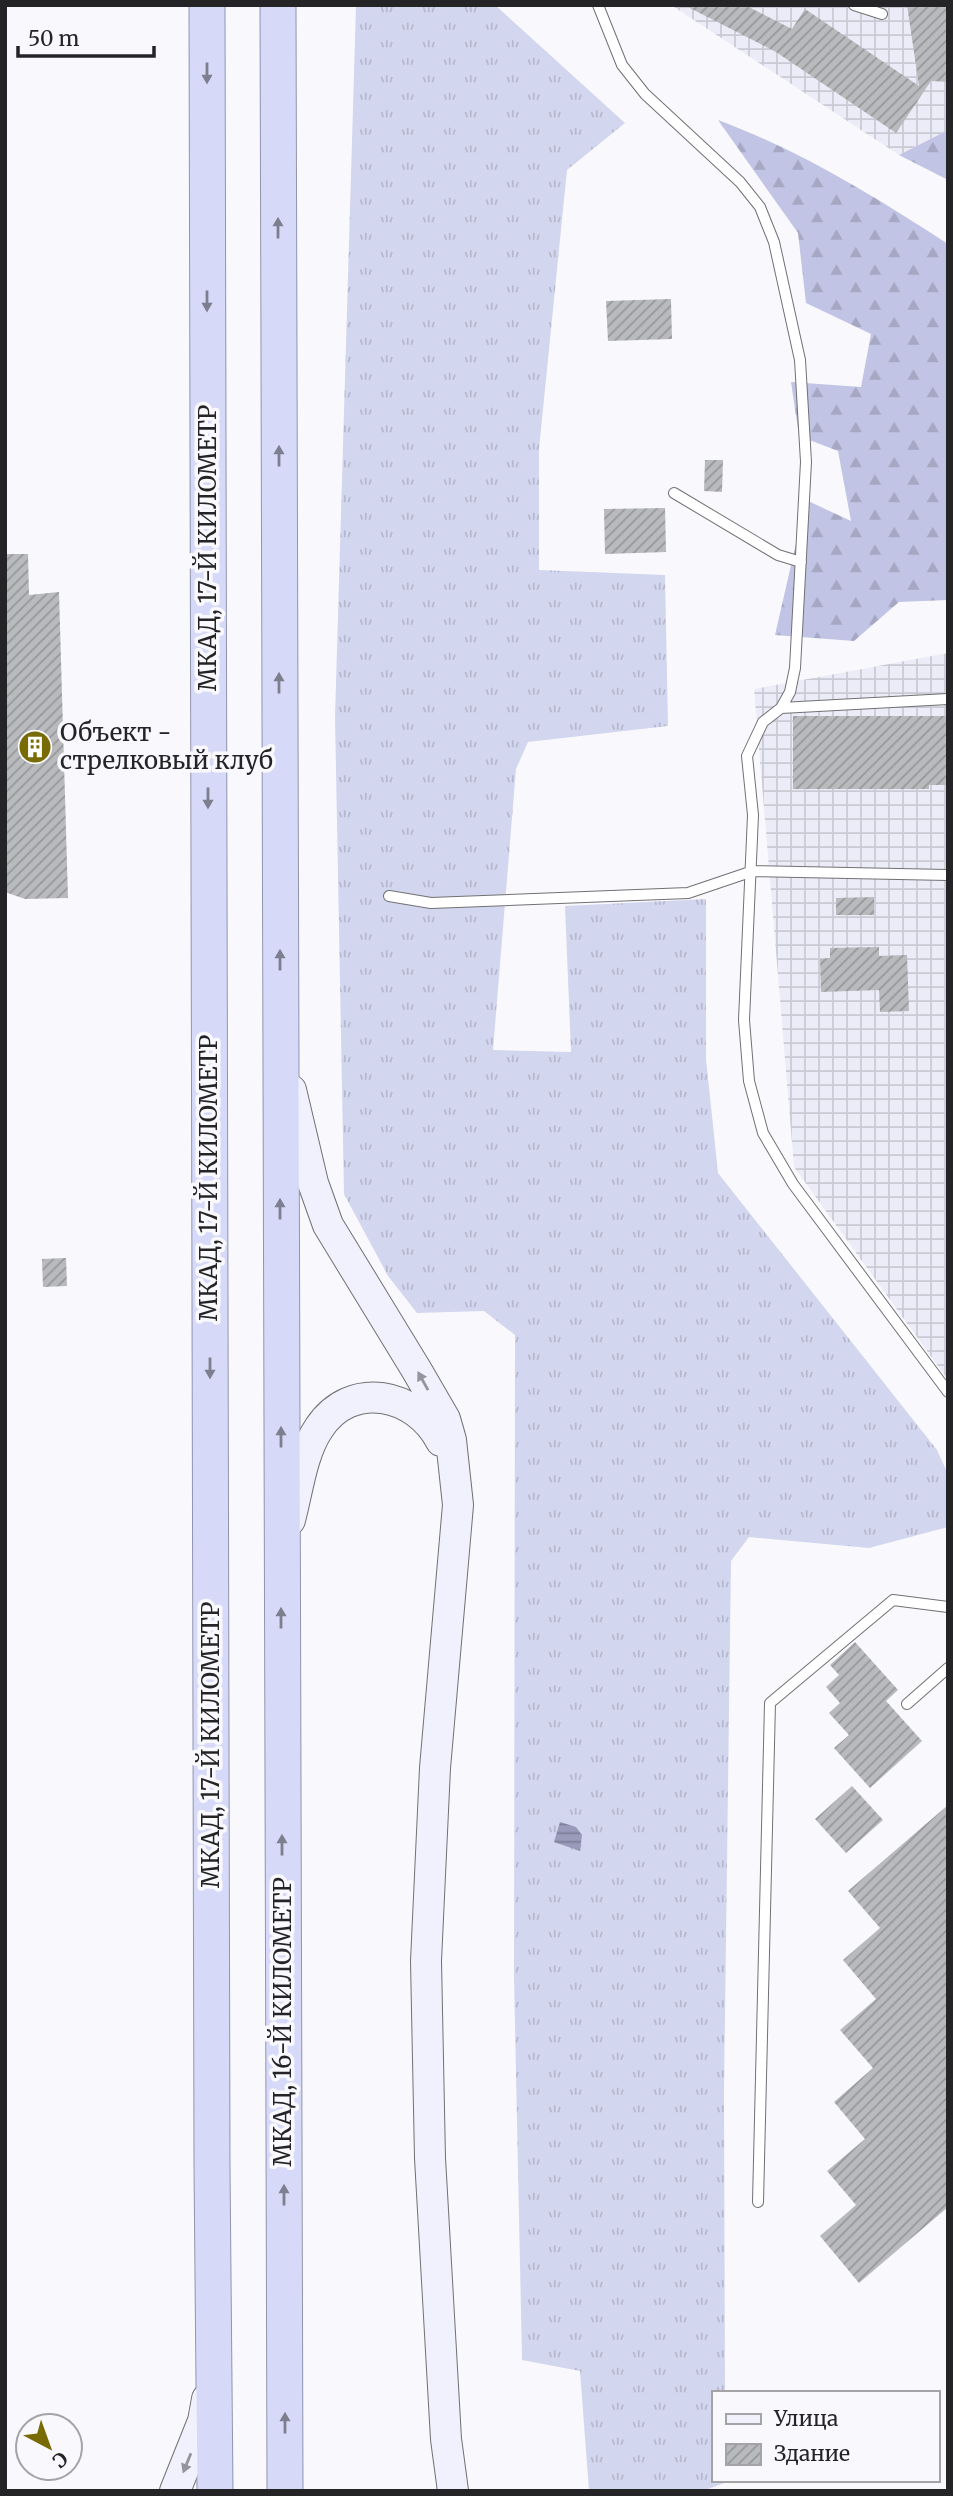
<svg xmlns="http://www.w3.org/2000/svg" width="953" height="2496" viewBox="0 0 953 2496" font-family="Merriweather,serif">
<style>
.industrial{fill:url(#industrial-grid)}
.grass{fill:url(#grass-tufts)}
.forest{fill:url(#forest-firs)}
.water{fill:url(#water-rules)}
.building{fill:url(#building-hatch)}
.lines{fill:none;stroke-linecap:round;stroke-linejoin:round}
.service-casing{stroke:#717174;stroke-width:12}
.secondary-casing{stroke:#717174;stroke-width:32}
.trunk-casing{stroke:#9194ae;stroke-width:37}
.service{stroke:#fff;stroke-width:10}
.secondary{stroke:#f0f1fd;stroke-width:30}
.trunk{stroke:#d6daf8;stroke-width:35}
.oneway{fill:#7d7f8f}
.oneway2{fill:#94959c}
.labels{text-anchor:middle;stroke-width:7;stroke-linejoin:round;paint-order:stroke}
.street-label{font-size:24px;fill:#242426;stroke:#f9f9fd}
.poi-label{font-size:24px;fill:#242426;stroke:#f9f9fd;text-anchor:start}
</style>
<defs>
<pattern id="industrial-grid" width="8" height="8" patternUnits="userSpaceOnUse" patternTransform="scale(1.75)"><rect width="8" height="8" fill="#ebecf7"/><path d="M0 4h8M4 0v8" fill="none" stroke="#c9cad4"/></pattern>
<pattern id="grass-tufts" width="24" height="20" patternUnits="userSpaceOnUse" patternTransform="scale(1.75)"><rect width="24" height="20" fill="#d3d6ef"/><path d="M3 7l-1-3M5 7V3M7 7l1-3M15 17l-1-3M17 17v-4M19 17l1-3" fill="none" stroke="#b5b8cd"/></pattern>
<pattern id="forest-firs" width="22" height="20" patternUnits="userSpaceOnUse" patternTransform="scale(1.75)"><rect width="22" height="20" fill="#c1c4e4"/><path d="M5 1l3.5 6h-7zM16 11l3.5 6h-7z" fill="#a6a8c3"/></pattern>
<pattern id="water-rules" width="6" height="5" patternUnits="userSpaceOnUse" patternTransform="scale(1.75)"><rect width="6" height="5" fill="#989bba"/><path d="M0 2.5h6" fill="none" stroke="#7c7e97"/></pattern>
<pattern id="building-hatch" width="6" height="6" patternUnits="userSpaceOnUse" patternTransform="scale(1.75)"><rect width="6" height="6" fill="#b9babd"/><path d="M-1 1l2-2M0 6l6-6M5 7l2-2" fill="none" stroke="#969799"/></pattern>
</defs>
<rect width="100%" height="100%" fill="#f9f9fd"/>
<path class="industrial" d="M671,5h277v125l-49,25z
M948,653v727l-154,-213 -40,-478z"/>
<path class="grass" d="M356,5h139l130,118 -58,47 -28,279v121l126,5 3,151 -140,16 -12,27 -23,281 78,2 -6,-146 141,-7v160l12,114 219,277 11,24v53l-79,21 -120,-11 -18,24 -7,530 1,302h-12v87l14,2 -24,9h-114l-9,-120 -58,-11 -8,-382 1,-643 -31,-24 -67,2 -29,-37 -44,-82 -9,-477z"/>
<path class="forest" d="M718,120c83,31 156,76 230,124v356l-49,2 -45,39 -79,-6 31,-135 45,21 -13,-70 -39,-15 -8,-54 70,5 10,-53 -65,-31 -8,-70z
M948,130v50l-49,-25z"/>
<path class="water" d="M560,1822l16,5 6,8 -2,16 -26,-9z"/>
<path class="building" d="M684,5h61l47,24 13,-20 114,77 -12,-81h41v77l-17,-1 -35,52 -120,-81z
M671,299l1,40 -64,2 -2,-40z
M705,460h18l-1,32 -18,-1z
M665,508l1,44 -61,2 -1,-45z
M5,554h23l1,41 30,-3 9,306 -43,1 -20,-7z
M793,716h155v69h-19v4h-136z
M874,897v18h-38v-17z
M879,947v9l28,-1 2,56 -29,1 -1,-22 -58,2 -1,-33 10,-1v-10z
M66,1258l1,28 -24,1 -1,-28z
M855,1642l43,48 -12,11 36,40 -52,47 -36,-40 15,-13 -20,-22 11,-10 -14,-16 13,-12 -9,-10z
M852,1786l31,34 -37,33 -31,-34z
M948,1805v402l-89,76 -39,-47 36,-31 -29,-34 38,-32 -31,-37 39,-34 -33,-38 36,-31 -33,-39 37,-32 -32,-37z"/>
<g class="lines">
<defs>
<path id="service" d="M598,5l24,60 23,29 95,88 20,25 14,35 26,118 6,102 -11,206 -5,24 -9,16 -18,14 -16,34 6,59 -9,205 5,61 14,52 30,51 155,208
M854,5l28,9
M674,493l104,62 23,7
M781,708l167,-9
M389,896l42,7 257,-10 65,-22 195,4
M907,1704l41,-36
M758,2202l12,-499 123,-103 55,7"/>
<path id="secondary" d="M291,1090l22,93 15,42 88,144 29,50 6,21 7,65 -23,263 -9,193 4,197 16,281 7,52
M290,1520c8,-30 12,-67 29,-92 32,-49 97,-35 122,13
M175,2491l28,-70 4,-22"/>
<path id="trunk" d="M207,5l5,2162 3,324
M278,5l7,2486"/>
</defs>
<use href="#service" class="service-casing"/>
<use href="#secondary" class="secondary-casing"/>
<use href="#trunk" class="trunk-casing"/>
<use href="#service" class="service"/>
<use href="#secondary" class="secondary"/>
<use href="#trunk" class="trunk"/>
</g>
<defs><path id="oneway-solid" d="M-6-.8H1V-3.2L6.5 0L1 3.2V.8H-6Z" transform="scale(1.75)"/></defs>
<g class="oneway">
<use href="#oneway-solid" transform="translate(207 73) rotate(90)"/>
<use href="#oneway-solid" transform="translate(278 228) rotate(-90)"/>
<use href="#oneway-solid" transform="translate(207 301) rotate(90)"/>
<use href="#oneway-solid" transform="translate(279 456) rotate(-90)"/>
<use href="#oneway-solid" transform="translate(279 683) rotate(-90)"/>
<use href="#oneway-solid" transform="translate(208 798) rotate(90)"/>
<use href="#oneway-solid" transform="translate(280 960) rotate(-90)"/>
<use href="#oneway-solid" transform="translate(280 1209) rotate(-90)"/>
<use href="#oneway-solid" transform="translate(210 1368) rotate(90)"/>
<use href="#oneway-solid" transform="translate(281 1437) rotate(-90)"/>
<use href="#oneway-solid" transform="translate(281 1618) rotate(-90)"/>
<use href="#oneway-solid" transform="translate(282 1845) rotate(-90)"/>
<use href="#oneway-solid" transform="translate(284 2195) rotate(-90)"/>
<use href="#oneway-solid" transform="translate(285 2423) rotate(-90)"/>
</g>
<g class="oneway2">
<use href="#oneway-solid" transform="translate(423 1381) rotate(-119)"/>
<use href="#oneway-solid" transform="translate(187 2463) rotate(112)"/>
</g>
<defs>
<symbol id="building-disc" viewBox="-11 -11 22 22"><circle r="9.5" fill="#786b04" stroke="#f9f9fd"/><path d="M-4-6H4V6H1V3H-1V6H-4ZM-2.5-4.3h1.7v1.8h-1.7ZM.8-4.3h1.7v1.8H.8ZM-2.5-1h1.7V.8h-1.7ZM.8-1h1.7V.8H.8Z" fill="#fff"/></symbol>
</defs>
<g fill-rule="evenodd">
<use href="#building-disc" x="16" y="728" width="38" height="38"/>
</g>
<g class="labels">
<g class="street-label">
<text transform="translate(208 548) rotate(-90)" y="8">МКАД, 17-Й КИЛОМЕТР</text>
<text transform="translate(209 1178) rotate(-90)" y="8">МКАД, 17-Й КИЛОМЕТР</text>
<text transform="translate(211 1745) rotate(-90)" y="8">МКАД, 17-Й КИЛОМЕТР</text>
<text transform="translate(283 2022) rotate(-90)" y="8">МКАД, 16-Й КИЛОМЕТР</text>
</g>
<g class="poi-label">
<text x="60" y="741">Объект -<tspan x="60" dy="28">стрелковый клуб</tspan></text>
</g>
</g>
<rect width="953" height="2496" fill="none" stroke="#242426" stroke-width="14"/>
<rect x="712" y="2391" width="228" height="91" fill="#f9f9fd" stroke="#a4a4a7" stroke-width="2"/>
<rect x="726" y="2414" width="35" height="10" fill="#f0f1fd" stroke="#a4a4a7" stroke-width="2"/>
<text x="774" y="2426" font-size="21" fill="#242426">Улица</text>
<rect x="726" y="2444" width="35" height="21" fill="url(#building-hatch)" stroke="#a4a4a7" stroke-width="2"/>
<text x="774" y="2461" font-size="21" fill="#242426">Здание</text>
<g transform="translate(49 2447) rotate(139)"><circle r="33" fill="#f9f9fd" stroke="#a4a4a7" stroke-width="2"/>
<path d="M0-5L12 26L0 18L-12 26Z" fill="#786b04"/>
<text y="-10" font-size="19" font-weight="bold" text-anchor="middle" fill="#242426">С</text>
</g>
<path d="M18 46v10h136v-10" fill="none" stroke="#242426" stroke-width="3.5"/>
<text x="28" y="46" font-size="21" fill="#242426" stroke="#f9f9fd" stroke-width="5" paint-order="stroke">50 m</text>
</svg>
